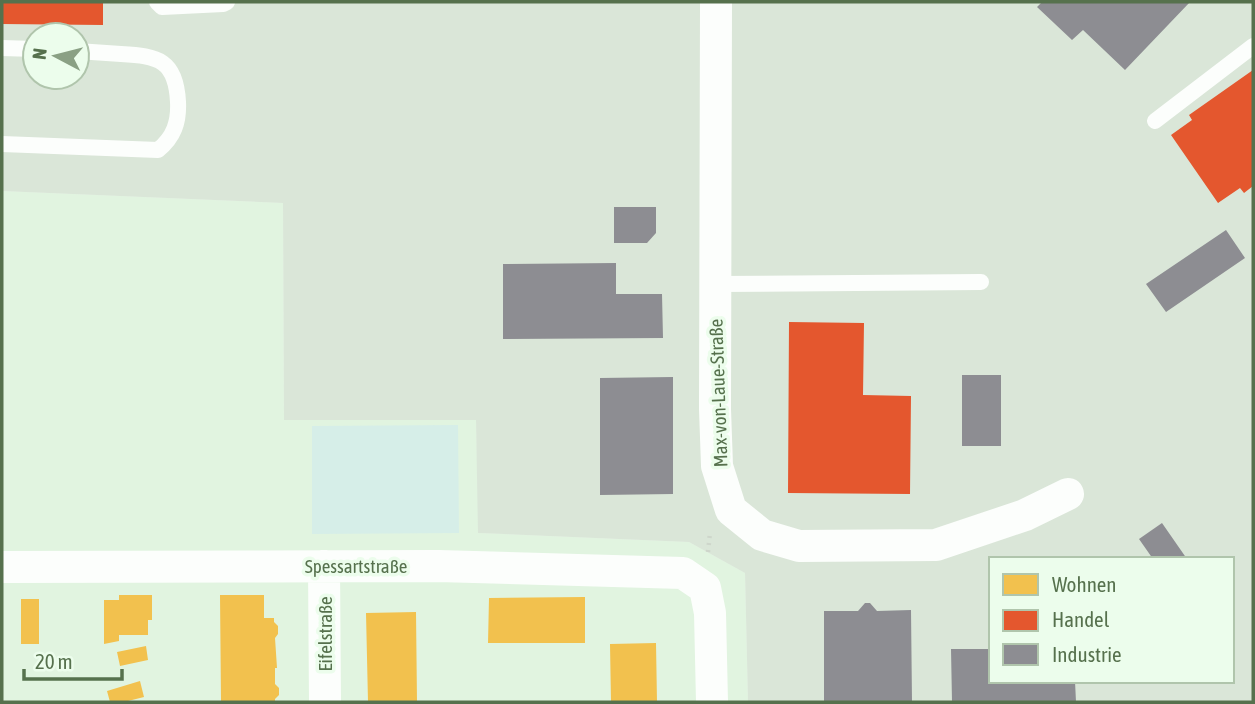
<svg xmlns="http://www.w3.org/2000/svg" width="1255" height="704" viewBox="0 0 1255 704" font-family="'Asap Condensed',sans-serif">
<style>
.residential{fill:#e1f4e0}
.industrial{fill:#dae6d8;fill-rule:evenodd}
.green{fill:#d6eee8}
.homes{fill:#f2c14e}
.shops{fill:#e4572e}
.industry{fill:#8d8d92}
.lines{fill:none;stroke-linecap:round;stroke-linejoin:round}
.path{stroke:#ced6cb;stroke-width:4.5;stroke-dasharray:2 5;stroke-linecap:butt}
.lane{stroke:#fcfefc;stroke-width:16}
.street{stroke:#fcfefc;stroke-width:32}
.labels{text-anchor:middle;stroke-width:7;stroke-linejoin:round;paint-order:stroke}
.street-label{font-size:19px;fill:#56714d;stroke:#ecfdec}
</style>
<rect width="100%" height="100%" fill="#eaf6ea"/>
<path class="residential" d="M2,191l281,12 1,217h192l3,113 210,9 56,31 3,129h-746z"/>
<path class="industrial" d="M2,2h1251v700h-505l-3,-129 -56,-31 -211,-9 -2,-113h-192l-1,-217 -281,-12zM35,35h42v42h-42zM991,559h241v122h-241z"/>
<path class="green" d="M458,425l1,108 -147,1v-108z"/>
<path class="homes" d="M119,595h33v25h-4v15h-29v6l-15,3v-44h15z
M220,595h44v23h10v4l4,4v8l-3,4 2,30h-2v16l4,4v7l-4,4v3h-54z
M585,597v46h-97l1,-45z
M21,599h18v45h-18z
M416,612l1,90h-49l-2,-89z
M656,643l1,59h-46l-1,-58z
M146,646l2,14 -28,6 -3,-14z
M140,681l4,16 -20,5h-14l-3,-11z"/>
<path class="shops" d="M2,2h101v23l-101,-1z
M1253,70v116l-9,7 -4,-5 -22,15 -47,-68 21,-15 -3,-5z
M789,322l75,1 -1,72 48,1 -1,98 -122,-1z"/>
<path class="industry" d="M1042,2h148l-65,68 -42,-40 -11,10 -35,-33z
M614,207h42v26l-9,10h-33z
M1226,230l19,28 -79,54 -20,-28z
M616,263v31h46l1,44 -160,1v-75z
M962,375h39v71h-39z
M673,377v117l-73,1v-117z
M1162,523l25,36h-34l-14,-20z
M865,603h5l7,8 34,-1 1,92h-88v-91h34z
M951,649h40v32h84l1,21h-124z"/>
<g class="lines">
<path class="path" d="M708,552l2,-19"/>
<path class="lane" d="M157,2l5,5 61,-3 4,-2
M2,48l33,1
M1155,121l98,-75
M2,144l156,6c16,-13 21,-28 20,-48 -2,-42 -20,-46 -57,-48 -15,-1 -29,-2 -44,-3
M716,284l265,-2"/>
<path class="street" d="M716,2l-1,407 2,57 14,44 31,25 37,11 137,-1 89,-30 43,-21
M324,566l1,136
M2,567l436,-1 245,7 22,15 5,25 2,89"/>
</g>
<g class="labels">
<g class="street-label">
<text transform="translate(718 393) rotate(-92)" y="7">Max-von-Laue-Straße</text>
<text x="356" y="573">Spessartstraße</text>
<text transform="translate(325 634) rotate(-90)" y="7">Eifelstraße</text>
</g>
</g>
<rect width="1255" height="704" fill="none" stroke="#56714d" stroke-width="7"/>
<rect x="989" y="557" width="245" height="126" fill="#ecfdec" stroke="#b0c5ac" stroke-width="2"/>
<rect x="1003" y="574" width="35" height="21" fill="#f2c14e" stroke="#b0c5ac" stroke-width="2"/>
<text x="1052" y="592" font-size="21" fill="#56714d">Wohnen</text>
<rect x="1003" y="610" width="35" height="21" fill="#e4572e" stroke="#b0c5ac" stroke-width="2"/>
<text x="1052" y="627" font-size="21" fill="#56714d">Handel</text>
<rect x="1003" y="644" width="35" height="21" fill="#8d8d92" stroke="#b0c5ac" stroke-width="2"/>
<text x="1052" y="662" font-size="21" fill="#56714d">Industrie</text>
<g transform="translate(56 56) rotate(277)"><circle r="33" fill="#ecfdec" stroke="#b0c5ac" stroke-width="2"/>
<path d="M0-5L12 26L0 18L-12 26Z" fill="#8aa084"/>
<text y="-10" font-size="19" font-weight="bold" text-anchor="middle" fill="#56714d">N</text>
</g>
<path d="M24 669v10h98v-10" fill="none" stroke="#56714d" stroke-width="3.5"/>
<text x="35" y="669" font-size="21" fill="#56714d" stroke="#ecfdec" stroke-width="5" paint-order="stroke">20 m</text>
</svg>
